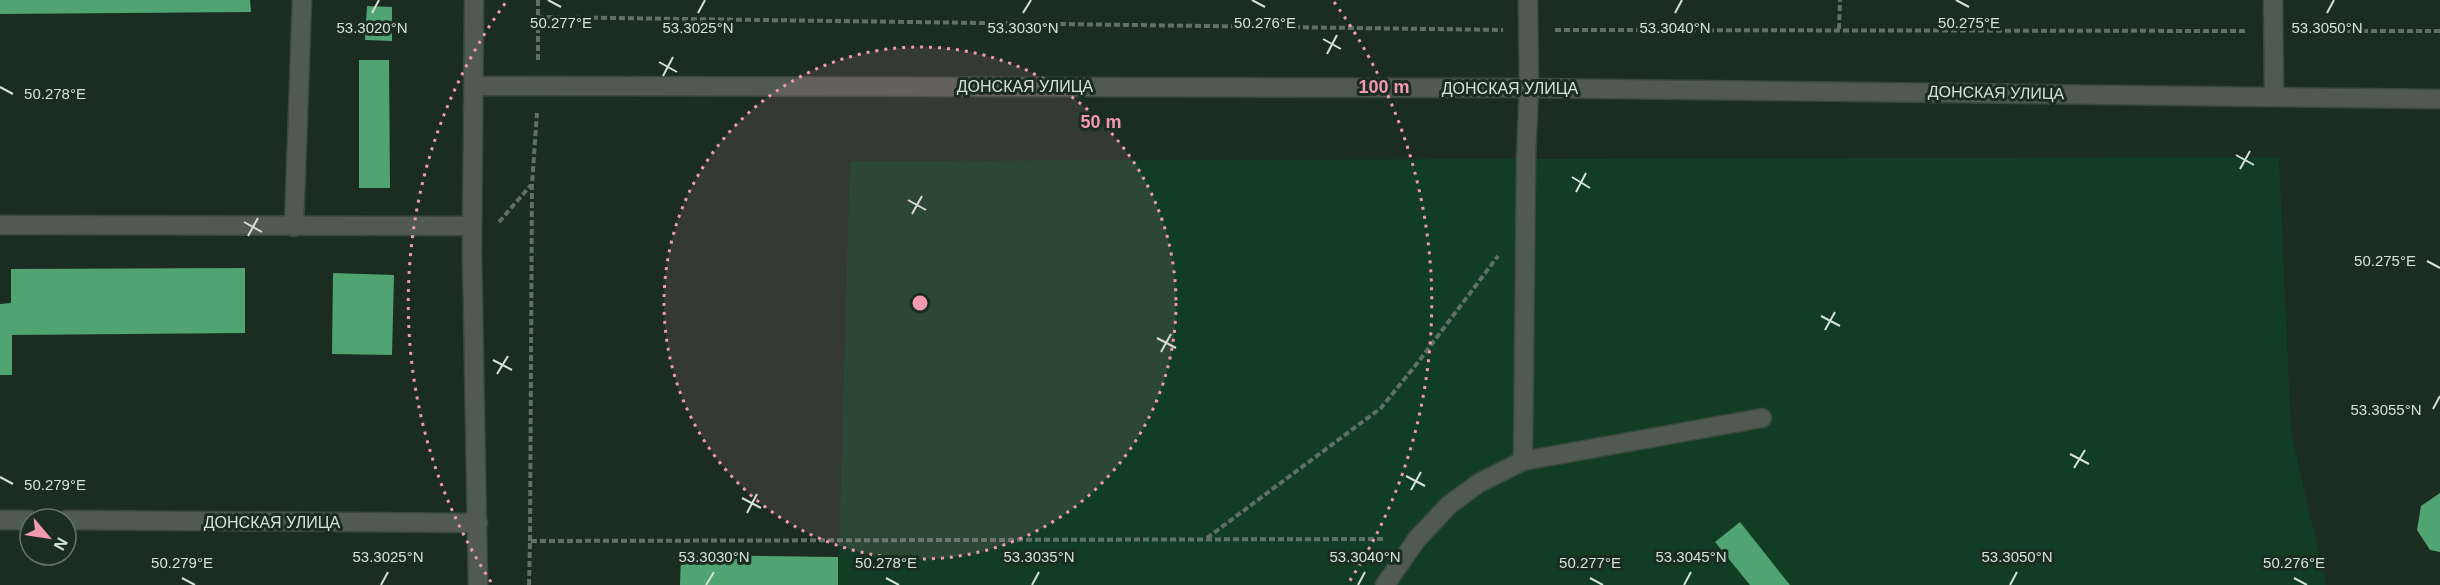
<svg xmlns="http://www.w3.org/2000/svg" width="2440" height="585" viewBox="0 0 2440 585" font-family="Arial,sans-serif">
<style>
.green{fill:#123d25}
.building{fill:#50a472}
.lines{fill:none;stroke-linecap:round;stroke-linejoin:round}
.minor-casing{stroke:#39493e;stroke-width:21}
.path{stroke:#617066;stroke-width:4;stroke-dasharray:6 3;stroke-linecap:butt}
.minor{stroke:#515953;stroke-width:18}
.ticks{fill:none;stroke:#d5e0d8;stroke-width:2}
.ring{fill:none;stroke:#f29aad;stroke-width:3;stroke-dasharray:3 6}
.labels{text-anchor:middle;stroke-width:6;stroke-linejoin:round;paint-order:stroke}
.street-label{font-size:16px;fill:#d5e0d8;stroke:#1b2c21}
.ticks-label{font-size:15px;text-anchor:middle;fill:#d5e0d8;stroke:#1b2c21;stroke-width:6;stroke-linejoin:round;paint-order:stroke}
.centre{fill:#f29aad;stroke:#1b2c21;stroke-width:3}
.ring-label{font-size:18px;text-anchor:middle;font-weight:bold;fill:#f29aad;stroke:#1b2c21;stroke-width:6;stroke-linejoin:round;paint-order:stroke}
</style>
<rect width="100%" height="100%" fill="#1b2c21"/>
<path class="green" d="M2279,157l12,275 35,153h-1488l12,-424z"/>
<path class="building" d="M0,0h250l1,12 -251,2z
M367,6l25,1v34l-27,-1z
M359,60h30l1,128h-31z
M245,268v65l-233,2v40h-12v-71l11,-1v-34z
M333,273l61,2 -2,80 -60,-1z
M2440,493v59l-10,-2 -13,-20 4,-24z
M1740,522l50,63h-40l-35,-43z
M681,555l157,2v28h-158z"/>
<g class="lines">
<defs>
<path id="minor" d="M474,0l-2,253 6,332
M2273,0l1,95
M473,86l1056,2 911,11
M0,225l472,1
M294,227l8,-227
M1523,461l3,-302 3,-71 -1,-88
M0,520h30
M66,520l412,3
M1385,585l32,-46 32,-34 30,-22 44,-22 239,-43"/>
</defs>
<use href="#minor" class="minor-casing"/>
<path class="path" d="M538,0v61
M538,17l965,13
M1839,29l1,-29
M1555,30l692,1
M2299,31h141
M499,222l32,-37
M1207,538l174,-130 38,-47 79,-105
M530,541l2,-357 5,-71
M529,585l1,-44 854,-2"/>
<use href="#minor" class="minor"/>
</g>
<path class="ticks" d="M548,0l13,7M1252,0l13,7M1956,0l13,7M372,13l7,-13M698,13l7,-13M1023,13l8,-13M1675,13l7,-13M2327,13l7,-13M1323,39l18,10M1327,54l10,-19M659,62l18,10M663,76l10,-19M0,87l13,7M2236,155l18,10M2240,169l10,-18M1572,177l18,11M1576,192l10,-19M908,200l18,10M912,214l10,-18M244,222l18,10M248,236l10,-18M2427,261l13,7M1821,316l19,10M1825,330l10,-18M1157,338l19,10M1161,352l10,-18M493,360l19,10M497,374l11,-18M2433,409l7,-13M2070,454l19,10M2074,468l11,-18M1406,476l19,10M0,477l13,7M1411,490l10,-18M742,498l19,10M747,513l10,-19M182,578l13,7M886,578l13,7M1590,578l13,7M2294,578l13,7M381,585l7,-13M706,585l8,-13M1032,585l7,-13M1358,585l7,-13M1684,585l7,-13M2010,585l7,-13"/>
<circle cx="920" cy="303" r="256" fill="#f29aad" fill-opacity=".12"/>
<g class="ring">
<circle cx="920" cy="303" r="256"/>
<path d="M491 582A512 512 0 0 1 506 2M1334 2A512 512 0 0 1 1349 582"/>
</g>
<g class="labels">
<g class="street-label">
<text x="1025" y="92">ДОНСКАЯ УЛИЦА</text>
<text x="1510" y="94">ДОНСКАЯ УЛИЦА</text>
<text transform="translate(1996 92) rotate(1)" y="6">ДОНСКАЯ УЛИЦА</text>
<text x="272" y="528">ДОНСКАЯ УЛИЦА</text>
</g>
</g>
<g class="ticks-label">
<text x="561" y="28">50.277°E</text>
<text x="1265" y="28">50.276°E</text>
<text x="1969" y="28">50.275°E</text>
<text x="372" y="33">53.3020°N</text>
<text x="698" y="33">53.3025°N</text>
<text x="1023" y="33">53.3030°N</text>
<text x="1675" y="33">53.3040°N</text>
<text x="2327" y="33">53.3050°N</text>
<text x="55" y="99">50.278°E</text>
<text x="2385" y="266">50.275°E</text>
<text x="2386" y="415">53.3055°N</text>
<text x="55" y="490">50.279°E</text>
<text x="388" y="562">53.3025°N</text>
<text x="714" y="562">53.3030°N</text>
<text x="1039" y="562">53.3035°N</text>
<text x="1365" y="562">53.3040°N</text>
<text x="1691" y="562">53.3045°N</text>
<text x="2017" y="562">53.3050°N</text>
<text x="182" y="568">50.279°E</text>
<text x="886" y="568">50.278°E</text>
<text x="1590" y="568">50.277°E</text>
<text x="2294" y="568">50.276°E</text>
</g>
<circle cx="920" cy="303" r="9" class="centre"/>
<g class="ring-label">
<text x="1384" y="93">100 m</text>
<text x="1101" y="128">50 m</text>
</g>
<g transform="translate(48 537) rotate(119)"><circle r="28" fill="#1b2c21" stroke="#65746a" stroke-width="1.5"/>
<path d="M0-4.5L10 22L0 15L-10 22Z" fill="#f29aad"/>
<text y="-9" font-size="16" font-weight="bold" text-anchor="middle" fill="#d5e0d8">N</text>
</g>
</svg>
